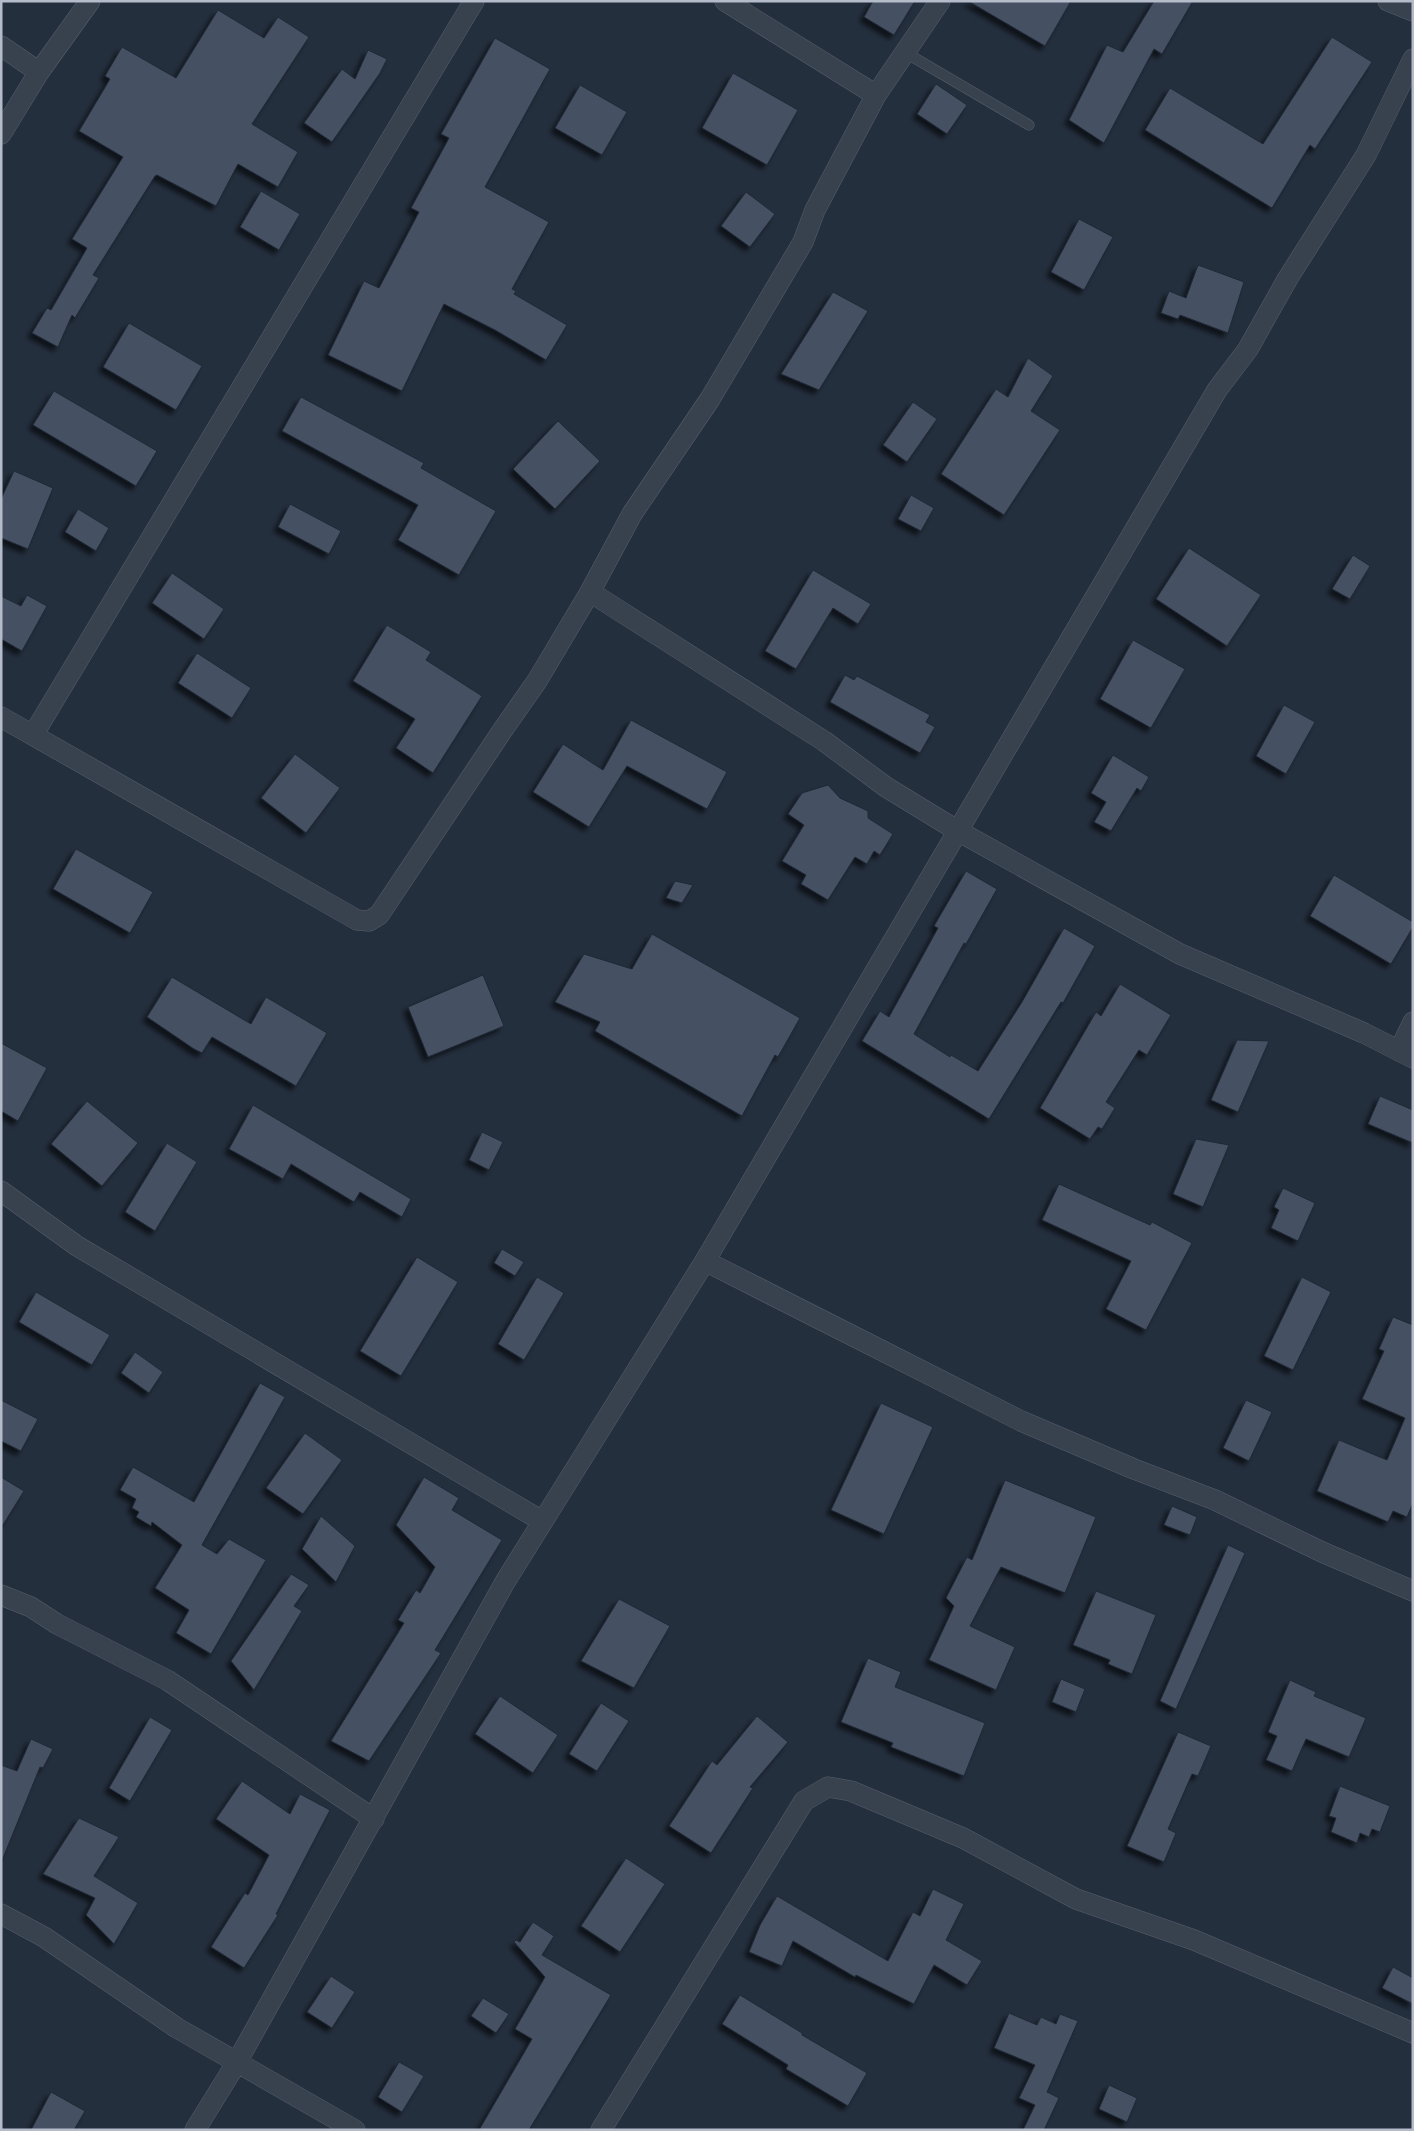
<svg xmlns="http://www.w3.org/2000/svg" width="1414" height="2131" viewBox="0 0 1414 2131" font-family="Cabin,sans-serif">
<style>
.building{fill:#455162;stroke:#1f2835;filter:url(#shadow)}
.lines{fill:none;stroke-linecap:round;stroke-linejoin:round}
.service-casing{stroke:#565f6c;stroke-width:11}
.minor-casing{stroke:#565f6c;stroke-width:21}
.service{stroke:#38414e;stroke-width:10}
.minor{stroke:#38414e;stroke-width:20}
</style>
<defs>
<filter id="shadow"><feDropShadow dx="-4.5" dy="4.5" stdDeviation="2.5" flood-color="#0009"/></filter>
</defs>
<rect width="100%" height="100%" fill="#242f3e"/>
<path class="building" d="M873,1h42l-21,34 -30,-18z
M968,1h103l-26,45z
M1154,1h39l-31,53 -8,-5 -50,94 -35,-23 38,-75 16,7z
M218,10l46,28 14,-21 31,20 -57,87 46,28 -20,35 -40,-23 -22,42 -59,-31 -2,1 -62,99 6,3 -24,40 -3,-3 -14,32 -26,-14 15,-25 4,2 36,-62 -15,-9 51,-82 -44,-26 31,-52 -5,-3 17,-29 54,31z
M1332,37l40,25 -57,87 -5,-4 -38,63 -127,-78 25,-42 93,56z
M495,38l55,31 -65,118 64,35 -37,67 4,2 -2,3 53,31 -21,35 -51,-30 -51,-26 -42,87 -74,-36 36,-74 15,7 40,-76 -8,-4 38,-70 -8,-4z
M368,50l19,9 -7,14 -48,69 -28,-19 38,-54 13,10z
M733,73l65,37 -31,55 -65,-37z
M936,84l31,21 -20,29 -30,-20z
M580,85l47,27 -25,43 -47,-27z
M261,191l39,23 -21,36 -39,-23z
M746,192l29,22 -25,33 -29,-21z
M1079,219l34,18 -29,53 -33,-18z
M1198,265l46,17 -16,51 -48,-18 -2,4 -17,-6 8,-22 17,7z
M833,292l35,19 -49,79 -38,-16z
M129,323l73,43 -26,44 -73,-43z
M1028,358l25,18 -22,35 29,19 -56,85 -63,-41 55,-85 12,8z
M54,391l103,60 -21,35 -103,-61z
M301,397l123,66 -3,5 75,43 -37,64 -61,-35 20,-35 -136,-74z
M913,402l24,17 -30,43 -24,-17z
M558,421l42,40 -45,48 -42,-40z
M14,471l39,17 -25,61 -27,-11v-39z
M911,495l23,13 -13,23 -23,-12z
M290,504l51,27 -12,23 -51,-27z
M78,509l31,19 -13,23 -31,-19z
M1189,548l72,47 -34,51 -71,-47z
M1353,555l17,11 -20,33 -18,-10z
M813,570l58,34 -13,20 -25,-16 -37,61 -31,-18z
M172,573l52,36 -20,30 -52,-36z
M27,595l20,11 -25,45 -21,-12v-43l20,10z
M387,625l44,27 -5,8 56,36 -49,77 -37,-25 19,-29 -62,-38z
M1133,640l52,29 -34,59 -51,-29z
M197,653l54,35 -19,30 -54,-35z
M845,675l9,5 3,-4 73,39 -4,7 9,5 -15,26 -90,-51z
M1284,705l31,17 -29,52 -30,-18z
M631,720l96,52 -20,37 -80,-43 -38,61 -56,-35 30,-48 40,26z
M295,754l45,34 -34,45 -45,-35z
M1113,755l36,22 -8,14 -4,-3 -26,43 -17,-9 12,-20 -15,-9z
M828,785l12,13 28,13v7l25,16 -13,21 -6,-4 -7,13 -12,-7 -27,43 -27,-16 5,-9 -24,-14 22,-36 -16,-11 14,-21z
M76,849l77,43 -23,41 -77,-44z
M966,871l31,18 -31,55 -2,-1 -50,91 36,23 1,-2 27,16 44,-69 42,-74 31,18 -32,57 -2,-1 -72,117 -127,-78 18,-30 9,6 49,-89 -4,-2z
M1334,875l79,47v5l-22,37 -81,-48z
M675,881l18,4 -11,18 -16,-5z
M652,934l148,84 -22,39 -3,-2 -33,61 -147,-85 5,-9 -45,-20 29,-48 48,15z
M483,975l21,51 -76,31 -20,-50z
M172,977l79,47 15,-27 61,36 -31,53 -84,-49 -10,16 -8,-4 -47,-32z
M1120,984l51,31 -24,40 -8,-5 -33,52 9,6 -13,21 -4,-2 -8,12 -50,-31 56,-96 5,4z
M1237,1040l32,1 -31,71 -27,-12z
M1,1043l46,25 -29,53 -17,-10z
M1380,1096l33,14v33l-45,-19z
M87,1101l51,42 -36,43 -51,-42z
M253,1105l158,94 -9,18 -42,-25 -6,10 -63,-38 -8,15 -54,-30z
M482,1132l21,10 -14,28 -20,-10z
M1196,1139l33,6 -26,62 -30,-13z
M167,1143l30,19 -42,69 -30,-19z
M1059,1184l91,41 2,-3 40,21 -46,87 -40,-21 25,-48 -89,-41z
M1283,1188l32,15 -17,38 -27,-13 8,-18 -5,-3z
M502,1249l22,13 -9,14 -21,-13z
M417,1257l41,25 -57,94 -41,-25z
M537,1277l27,16 -40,67 -26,-16z
M1302,1277l29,15 -38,78 -29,-14z
M36,1292l74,43 -18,30 -73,-43z
M1393,1317l20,8v178l-6,14 -14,-6 -5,11 -71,-31 22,-51 48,20 18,-42 -43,-19 22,-48 -5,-2z
M135,1352l28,20 -14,21 -28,-20z
M260,1383l25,14 -83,148 15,9 12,-15 37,21 -55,94 -35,-21 13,-23 -34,-22 27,-43 -30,-23 -1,4 -15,-9 3,-5 -7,-4 4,-9 -16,-9 13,-23 61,35z
M1,1400l37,19 -17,32 -20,-10z
M1246,1400l26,12 -23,49 -26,-13z
M881,1403l52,24 -49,107 -53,-24z
M305,1433l37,27 -39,54 -37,-26z
M1,1477l23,14 -23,37z
M424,1477l35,21 -7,12 50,30 -67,110 6,3 -72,108 -38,-20 73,-118 -6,-3 18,-30 4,3 15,-26 -39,-42z
M1005,1480l91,37 -31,76 -64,-26 -31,59 45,21 -19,43 -67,-30 25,-54 -8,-8 21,-41 5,3z
M1172,1506l25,11 -7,18 -26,-10z
M321,1516l34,30 -19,36 -34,-33z
M1228,1545l17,8 -69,156 -16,-8z
M291,1574l18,11 -15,21 8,5 -48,79 -23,-29z
M1096,1591l60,24 -24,59 -24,-10 2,-4 -37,-15z
M619,1599l51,27 -36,62 -53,-27z
M868,1658l33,14 -6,15 90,36 -21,53 -73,-29 2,-4 -52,-21z
M1061,1679l24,10 -9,23 -24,-10z
M1290,1680l26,12 -2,4 52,22 -17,39 -43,-18 -14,32 -26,-11 11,-24 -9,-4z
M500,1696l58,39 -25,38 -58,-39z
M601,1703l28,18 -32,50 -28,-17z
M757,1716l31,26 -38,45 3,1 -42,65 -42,-27 43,-65 5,4z
M150,1717l22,13 -42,71 -21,-13z
M1178,1732l33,14 -13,30 -6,-2 -24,55 8,4 -12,29 -37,-16z
M31,1739l22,10 -10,19 -3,-1 -39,96v-98l16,6z
M242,1781l48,33 10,-20 30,16 -54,104 2,1 -34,53 -33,-21 34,-54 3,2 21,-40 -53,-36z
M1340,1786l50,20 -10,26 -8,-3 -3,8 -9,-4 -3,10 -26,-11 5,-14 -7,-2z
M79,1818l40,19 -25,39 44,27 -24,41 -28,-29 9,-17 -52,-24z
M626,1858l39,26 -45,68 -39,-26z
M933,1889l31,15 -18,36 36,21 -15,24 -33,-20 -20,39 -58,-29 -1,2 -62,-36 -11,25 -33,-14 11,-27 17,-29 111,65 25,-49 7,4z
M533,1922l21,14 -12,19 69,40 -82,135h-50l53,-91 -17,-10 30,-52 -31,-35 2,-2 4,2z
M1393,1967l20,11v26l-31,-16z
M331,1976l24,16 -23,36 -25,-16z
M740,1995l62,38v2l65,38 -19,33 -62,-37 2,-4 -66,-41z
M483,1998l26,16 -13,19 -25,-17z
M1009,2013l28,12 4,-8 15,7 4,-10 18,7 -31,71 12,6 -15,32h-21l12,-25 -16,-7 16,-33 -41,-17z
M399,2062l25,14 -22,36 -24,-15z
M1109,2085l28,13 -10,24 -28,-13z
M51,2092l34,19 -11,19h-43z"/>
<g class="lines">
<defs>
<path id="service" d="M906,53l123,72"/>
<path id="minor" d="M725,1l151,94
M1388,1l25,10
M1,46l38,26
M1,134l38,-62 51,-71
M590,592l234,149 62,46 72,44 222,123 184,79 49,25
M1,717l356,203 12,1 10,-6 123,-184 35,-50 53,-89 42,-78 78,-115 93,-157 12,-32 61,-115 64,-94
M33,735l441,-734
M1399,1051l14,-29
M1,1191l76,55 465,275
M705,1261l512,-871 31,-41 40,-71 78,-123 47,-96
M1,1595l30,12 26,17 110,56 207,139
M1,1914l43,23 133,91 178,102
M195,2130l42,-68 268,-480 200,-321 316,160 113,48 81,31 107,52 91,39
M601,2130l203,-329 24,-14 23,4 112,47 113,61 118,41 219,93"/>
</defs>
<use href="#service" class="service-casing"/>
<use href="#minor" class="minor-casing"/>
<use href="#service" class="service"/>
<use href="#minor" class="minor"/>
</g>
<rect width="1414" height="2131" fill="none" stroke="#b4bcc9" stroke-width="5"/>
</svg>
